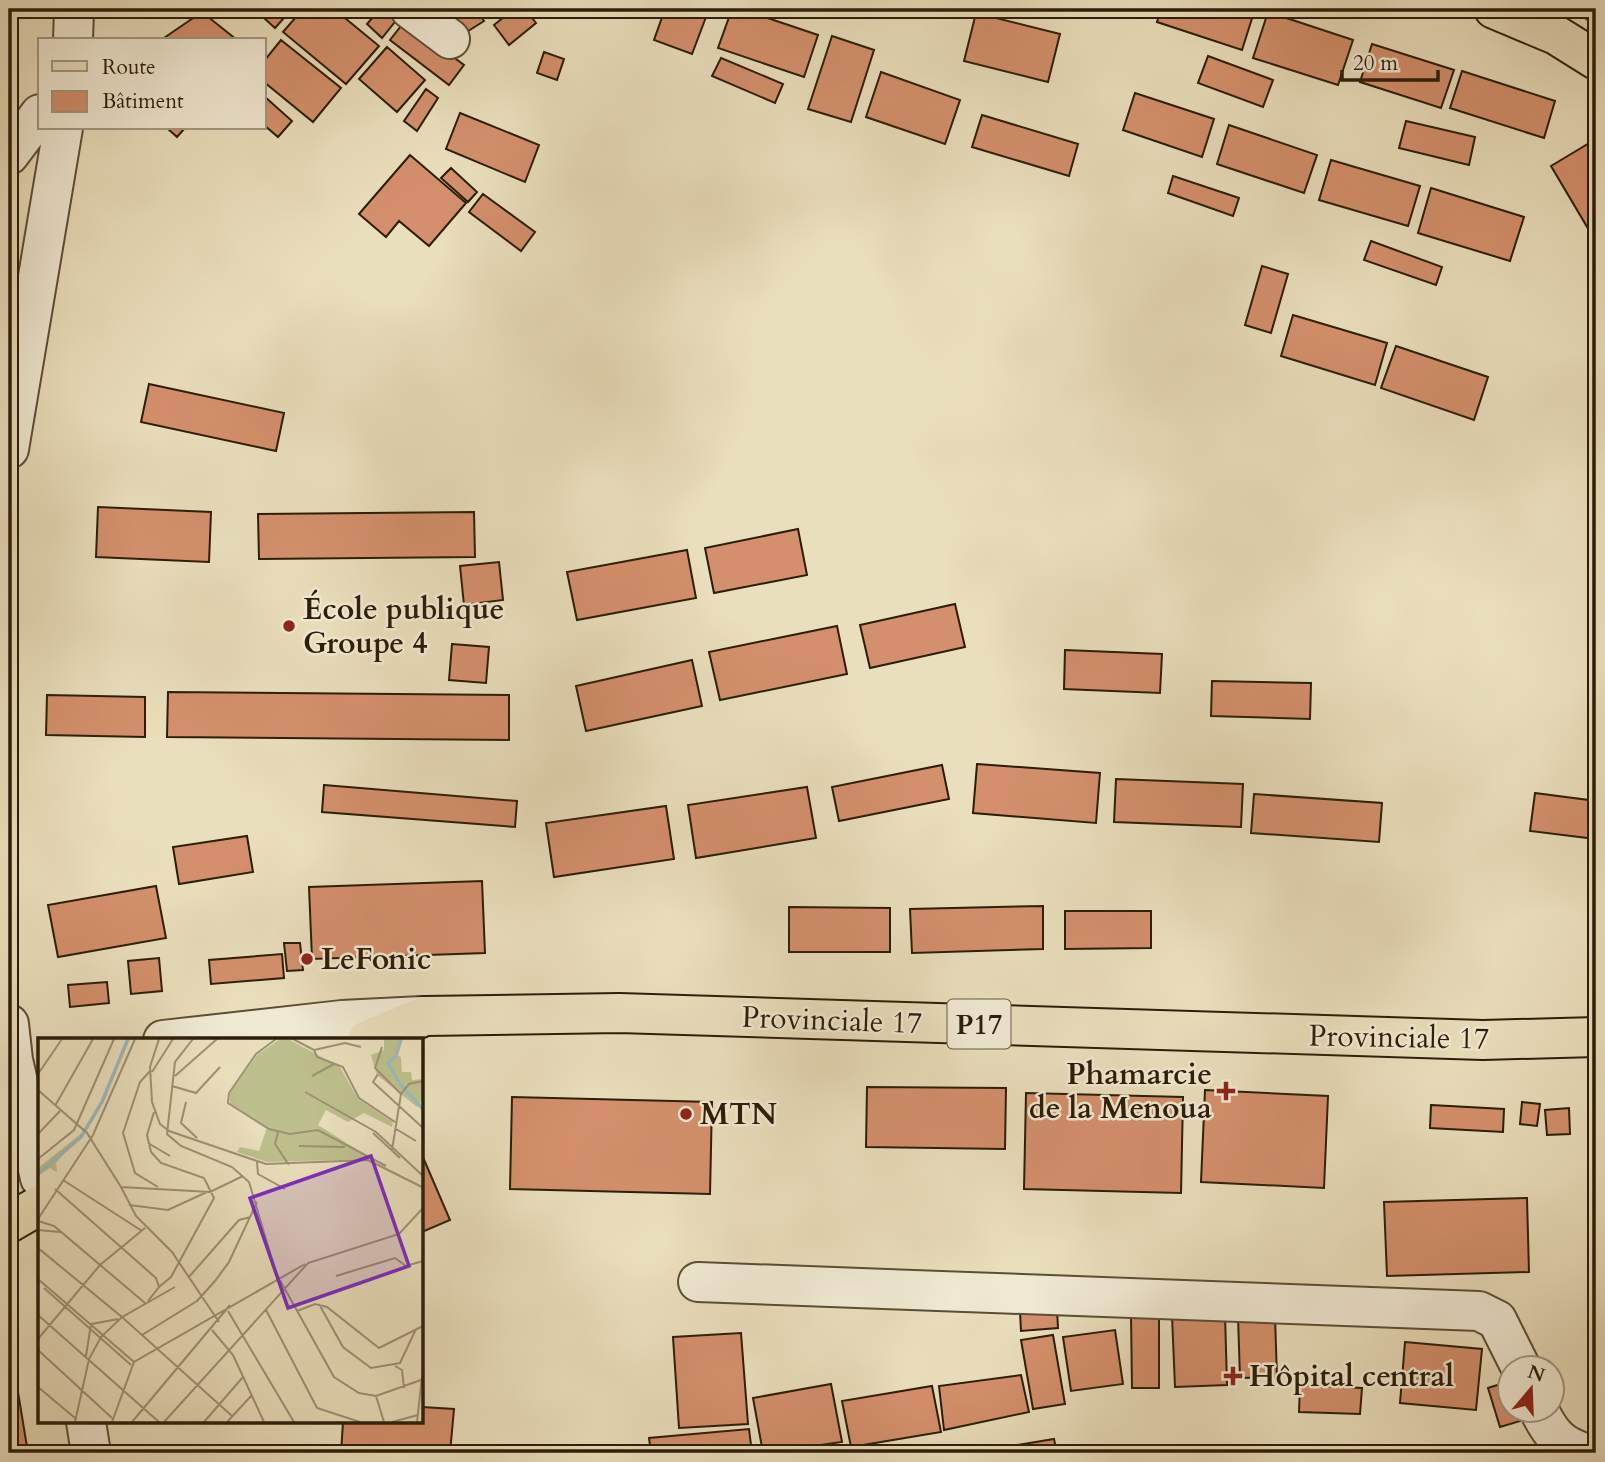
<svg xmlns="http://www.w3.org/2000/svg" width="1605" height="1462" viewBox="0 0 1605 1462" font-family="Cardo,serif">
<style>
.green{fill:#bdc08c;stroke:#746e4a;stroke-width:2}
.building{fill:#d4906c;stroke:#2b1d08;stroke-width:2}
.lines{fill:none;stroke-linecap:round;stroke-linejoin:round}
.minor-casing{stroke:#5b4e35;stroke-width:42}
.major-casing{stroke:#2b1d08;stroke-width:42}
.minor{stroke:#f1ead3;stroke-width:38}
.major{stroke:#eadfbc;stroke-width:38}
.poi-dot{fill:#8f2418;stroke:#f1ead3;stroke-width:2.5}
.labels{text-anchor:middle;stroke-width:5;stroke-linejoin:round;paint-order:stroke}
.shield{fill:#f1ead3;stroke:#665a45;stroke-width:2}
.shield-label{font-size:28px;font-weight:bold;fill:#2b1d08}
.poi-label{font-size:30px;font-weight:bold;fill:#2b1d08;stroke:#f1ead3;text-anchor:start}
.street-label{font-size:30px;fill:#2b1d08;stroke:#f1ead3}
.inset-river{fill:none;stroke:#9cbabb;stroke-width:3.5}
.inset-road{fill:none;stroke:#9e9174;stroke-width:2}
.view{fill:#7b2cbf;fill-opacity:0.15;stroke:#7b2cbf;stroke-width:3.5}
.inset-edge{fill:none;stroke:#2b1d08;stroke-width:3.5}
</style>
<rect width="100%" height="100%" fill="#eadfbc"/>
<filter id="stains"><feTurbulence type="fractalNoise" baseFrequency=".00286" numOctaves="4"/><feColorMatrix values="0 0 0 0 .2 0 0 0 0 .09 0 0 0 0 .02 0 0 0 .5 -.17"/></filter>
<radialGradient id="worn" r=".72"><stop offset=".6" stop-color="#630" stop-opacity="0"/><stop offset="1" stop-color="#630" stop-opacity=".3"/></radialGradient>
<path class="green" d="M1573,9h23v18z"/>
<path class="building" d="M254,9h38l-17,19z
M303,9h31l45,37 -33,38 -63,-52z
M380,9h7l11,9 -16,20 -15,-14z
M445,9h31l8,12 -22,14z
M514,9h11l11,14 -27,22 -15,-20z
M665,9h44l-17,45 -38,-14z
M732,9h9l77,26 -14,42 -86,-29z
M1161,9h94l-13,41 -85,-28z
M202,12l35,28h-76z
M1268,12l85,28 -15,45 -85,-27z
M976,13l84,21 -12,48 -84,-21z
M405,21l59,44 -15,20 -59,-45z
M832,36l42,14 -23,72 -43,-13z
M281,40l60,48 -28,34 -49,-40v-21z
M1372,44l82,26 -13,38 -81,-26z
M387,47l38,33 -28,32 -38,-33z
M544,52l20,7 -7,21 -20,-7z
M1208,56l65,24 -10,27 -65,-24z
M721,58l62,26 -8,19 -63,-27z
M1462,71l93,30 -11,37 -94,-30z
M881,72l79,28 -15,44 -79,-27z
M426,89l12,9 -21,33 -13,-10z
M1135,93l79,26 -12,38 -79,-27z
M264,96l28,25 -14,16 -14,-12z
M460,113l79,32 -14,37 -79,-33z
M982,115l96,29 -9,32 -97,-29z
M1406,121l69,16 -6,28 -70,-17z
M1229,125l88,30 -13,38 -87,-29z
M167,128h18l-8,9z
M1596,139v103l-45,-76z
M410,155l56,48 -37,43 -30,-25 -13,16 -27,-23z
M1331,160l89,26 -12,40 -89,-26z
M451,168l26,24 -9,10 -27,-24z
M1173,176l66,22 -6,18 -65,-23z
M1431,188l93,29 -14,44 -92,-28z
M483,194l52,38 -14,19 -52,-39z
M1371,241l71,26 -6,18 -72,-25z
M1262,266l26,8 -17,59 -26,-8z
M1293,315l94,28 -12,42 -94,-29z
M1396,346l92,31 -14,43 -93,-32z
M149,384l135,29 -8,38 -135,-29z
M98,507l113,5 -2,50 -113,-5z
M474,512l1,45 -216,2 -1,-45z
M798,529l9,46 -93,18 -9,-45z
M687,550l9,48 -119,22 -10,-48z
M499,562l4,38 -39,5 -4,-39z
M955,604l10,43 -95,21 -10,-43z
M837,626l10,48 -127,26 -11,-48z
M452,644l37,3 -3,36 -37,-3z
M1065,650l97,4 -2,39 -96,-4z
M692,660l10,46 -116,25 -10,-45z
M1212,681l99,2 -1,36 -99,-3z
M168,692l341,3v45l-342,-3z
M47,695l98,2v40l-99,-2z
M977,764l123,9 -4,50 -123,-10z
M942,765l7,34 -110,22 -7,-34z
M1116,779l127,5 -2,43 -127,-5z
M324,785l193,16 -2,26 -193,-15z
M807,787l9,51 -120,20 -8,-53z
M1535,793l61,8v38l-66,-8z
M1254,794l128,9 -3,39 -128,-9z
M666,806l8,53 -120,18 -8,-54z
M247,836l6,36 -74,12 -6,-37z
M482,881l3,72 -173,6 -3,-72z
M156,886l10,52 -108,19 -10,-52z
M1043,906v43l-131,4 -2,-44z
M789,907l101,1v44h-101z
M1065,911h86v37l-86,1z
M284,943h16l3,27 -16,1z
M282,954l2,24 -73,6 -2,-24z
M159,958l3,33 -31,3 -3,-33z
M107,982l2,21 -39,4 -2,-22z
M867,1087l139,1 -1,61 -139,-2z
M1205,1090l123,6 -4,92 -123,-6z
M1026,1093l157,4 -2,96 -157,-4z
M512,1097l200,5 -2,92 -200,-5z
M1522,1102l18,2 -3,22 -17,-2z
M1431,1105l73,4 -1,23 -73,-4z
M1569,1108l1,26 -23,1 -2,-25z
M422,1155l28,65 -28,12z
M1527,1198l2,74 -142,4 -3,-74z
M1057,1309l1,19 -37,3 -1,-19z
M1225,1314l2,71 -52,2 -3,-71z
M1131,1315h28v73h-27z
M1238,1317h37l2,60 -37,1z
M1115,1330l8,54 -52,7 -8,-54z
M741,1333l7,91 -69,4 -6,-91z
M1053,1335l12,69 -32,5 -12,-69z
M1405,1342l77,7 -6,61 -76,-7z
M1021,1375l8,37 -85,18 -5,-44z
M1510,1381v29h14l3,9 -27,8 -12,-39z
M831,1384l11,58 -79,11 -10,-55z
M1300,1385l62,3 -2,26 -61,-2z
M17,1386l11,67h-19v-66z
M932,1386l9,46 -90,15 -9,-46z
M422,1407l32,2 -4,44h-109l2,-31h79z
M749,1429l3,24h-101l-2,-15z
M1054,1439l3,14h-51l-1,-6z
M524,1449l24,4h-25z
M848,1449v4h-24z"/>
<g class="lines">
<defs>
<path id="minor" d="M410,9l40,30
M73,40l1,-31
M9,155l31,-41
M9,449l54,-321
M9,1024l4,36 27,118
M163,1040l179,-20 80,-4
M698,1282l781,29 18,9 24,48
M1539,1410c11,23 21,36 47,43
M86,1422l5,31"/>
<path id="major" d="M1494,9l62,26 40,25
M367,1040l58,-24 194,-3 864,27 113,-3
M9,1223l31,-18"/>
</defs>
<use href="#minor" class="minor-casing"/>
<use href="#major" class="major-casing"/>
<use href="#minor" class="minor"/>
<use href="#major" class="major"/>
</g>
<g class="poi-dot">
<circle cx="289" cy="626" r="7"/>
<circle cx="307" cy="959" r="7"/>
<path d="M1222.5 1080.5h7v7h7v7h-7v7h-7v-7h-7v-7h7z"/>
<circle cx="686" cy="1114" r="7"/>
<path d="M1229.5 1365.5h7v7h7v7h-7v7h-7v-7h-7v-7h7z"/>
</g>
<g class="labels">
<rect class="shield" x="947.5" y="999.5" width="63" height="49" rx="5"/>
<g class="shield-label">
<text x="979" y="1034">P17</text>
</g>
<g class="poi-label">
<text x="303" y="619">École publique<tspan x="303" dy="34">Groupe 4</tspan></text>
<text x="321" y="969">LeFonic</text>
<text x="1212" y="1084" text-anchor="end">Phamarcie<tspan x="1212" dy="34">de la Menoua</tspan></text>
<text x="700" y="1124">MTN</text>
<text x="1249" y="1386">Hôpital central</text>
</g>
<g class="street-label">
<text transform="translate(832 1020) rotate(2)" y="10">Provinciale 17</text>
<text transform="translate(1399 1037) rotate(1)" y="10">Provinciale 17</text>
</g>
</g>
<g transform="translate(38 1038)">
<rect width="385" height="385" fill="#eadfbc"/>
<path d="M242,1l10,1 50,27 18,32 35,23 -1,5 -28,-14 -16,9 -22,-12 -8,15 54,34 -105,3 -30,-10 3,-5 19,4 8,-24 -37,-24v-10l27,-38zM346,1h18l-5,16 4,2 1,15h9l1,8 11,-1v19l-6,9 -40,-32 -6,-20 13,-5zM45,94l-27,31 1,9 -7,-4 -12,8v-8z" fill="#bdc08c"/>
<path class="inset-river" d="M363,1l-5,17 -8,7 12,21 23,25M0,136l43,-37 21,-35 26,-63"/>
<path class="inset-road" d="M121,1l-9,28 2,35 8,22 9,7 97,33 102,-4 54,27M155,1l-18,23 -8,72 14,12 51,21 17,15 27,91 58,104 25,16 17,3 45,-16M238,1l-20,15 -27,39 -1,10 41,26 21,5 28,-4 68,36M255,1l21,11 3,7 26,10 16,31 36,24M344,9l-7,21 26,26M276,12l31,-7 16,4M113,32l-11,12 -17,51 12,40 23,14M114,34l21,-33M0,36l24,-35M340,36l-5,8 50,46M137,38l42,-37M274,38l22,-12M134,48l24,7 24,-26M0,52l49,43 34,54 89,5 33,-16M267,54l71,40 47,44M148,64l-5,21 16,15M17,68l38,-67M116,74l-7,23 4,17 10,11 43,15 10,20 -43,79 -12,10M358,91l20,12M240,94l-3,12 14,21M335,95l27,25M0,96l22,-23M110,105l22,13M261,108l46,1M354,112l9,-56 8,-10 14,-3M0,121l36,-29 40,-91M219,124l1,12 27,15M25,142l79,51M83,149l15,29 36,36 47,70M17,151l101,89 3,9 -11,14M91,167l39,5 39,-18M0,181l55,-84 42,-96M0,183l16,5 91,77M0,192l22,2M0,210l84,69 53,-30M298,238l59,-18 11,8 17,-5M150,240l51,-58 12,-3M0,241l96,83M6,250l87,77M281,266l24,43 28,21 29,-5 16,-34M228,272l51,98 43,14M190,273l66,111M259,273l18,-7 12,3 52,41 44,-22M0,277l121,107M174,292l21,25 31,67M104,297l55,-34 18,-20 14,-19 28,-60M0,301l62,-74 45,-37M0,312l74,68M48,318l5,-32 27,-5M357,328l7,4 2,18M0,349l37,31M338,358l8,26M37,384l14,-63 12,-22 21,-20 110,99M74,384l22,-60 171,-98M94,384l98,-117M126,384l144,-159 91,-29 24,-26M166,384l39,-45M189,384l25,-27M354,384l26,-7M379,384l6,-55"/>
<path class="view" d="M333,118l38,110 -121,42 -38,-110z"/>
<rect width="385" height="385" class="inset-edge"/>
</g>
<rect width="1605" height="1462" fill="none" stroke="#eadfbc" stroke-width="35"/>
<rect x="10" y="10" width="1584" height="1441" fill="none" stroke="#2b1d08" stroke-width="3.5"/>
<rect x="18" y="18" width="1570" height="1427" fill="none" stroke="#2b1d08" stroke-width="2"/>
<rect x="38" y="38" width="228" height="91" fill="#f1ead3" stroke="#a29882" stroke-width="2"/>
<rect x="52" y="61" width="35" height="10" fill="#eadfbc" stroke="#a29882" stroke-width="2"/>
<text x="102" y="74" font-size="21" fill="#2b1d08">Route</text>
<rect x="52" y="91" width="35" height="21" fill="#d4906c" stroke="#a29882" stroke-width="2"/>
<text x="102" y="108" font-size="21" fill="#2b1d08">Bâtiment</text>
<g transform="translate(1531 1389) rotate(19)"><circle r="33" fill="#f1ead3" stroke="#a29882" stroke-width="2"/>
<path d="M0-5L12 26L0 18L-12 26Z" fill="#8f2418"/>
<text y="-10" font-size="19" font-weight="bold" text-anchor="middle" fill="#2b1d08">N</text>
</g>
<path d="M1342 70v10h96v-10" fill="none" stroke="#2b1d08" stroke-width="3.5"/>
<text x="1353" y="70" font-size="21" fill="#2b1d08" stroke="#f1ead3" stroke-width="5" paint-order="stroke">20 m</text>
<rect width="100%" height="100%" filter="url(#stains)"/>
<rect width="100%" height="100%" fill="url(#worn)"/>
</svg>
